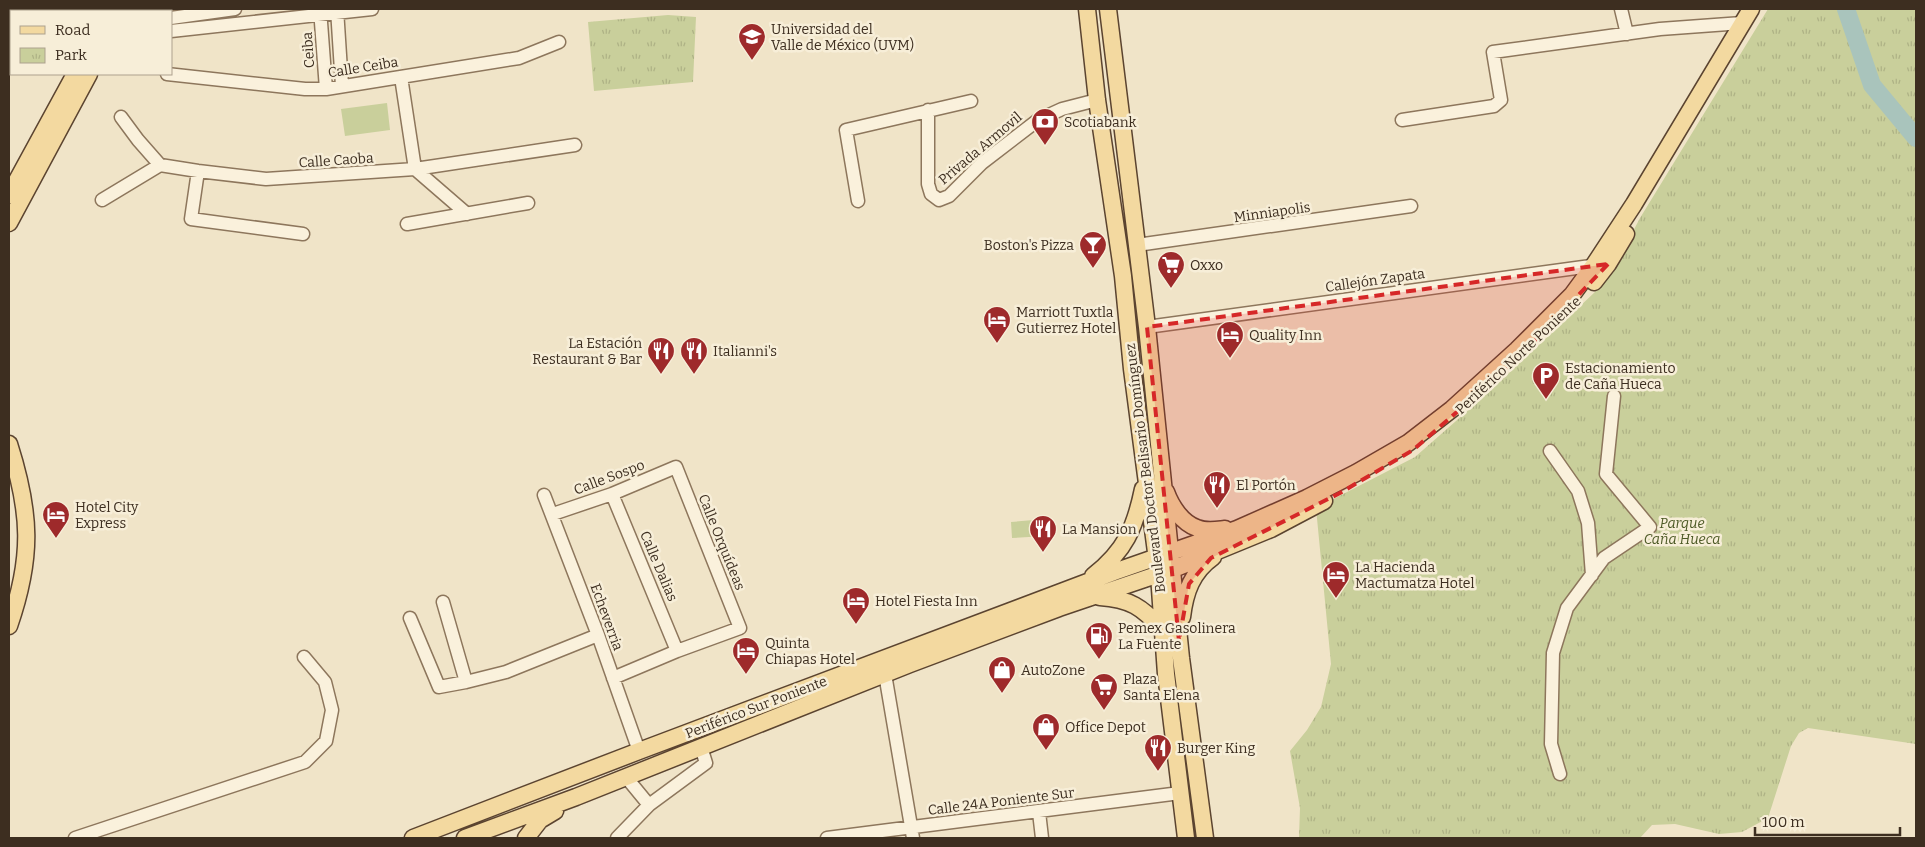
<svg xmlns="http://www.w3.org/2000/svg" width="1925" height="847" viewBox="0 0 1925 847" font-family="Bitter,serif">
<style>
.grass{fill:#c9cf9b}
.park{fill:url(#park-tufts)}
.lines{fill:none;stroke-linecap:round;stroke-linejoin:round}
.river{stroke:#a9c4bc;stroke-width:18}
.minor-casing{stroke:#8d765c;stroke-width:15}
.major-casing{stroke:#5b4430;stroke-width:19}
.minor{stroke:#faf1dc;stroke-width:12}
.major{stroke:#f3d9a0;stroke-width:16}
.marked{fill:#d62828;fill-opacity:0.2;stroke:#d62828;stroke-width:4;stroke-dasharray:10 6;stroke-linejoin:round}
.labels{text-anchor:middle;stroke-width:5;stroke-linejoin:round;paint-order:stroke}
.poi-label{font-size:14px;fill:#3d2e20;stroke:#f7eed8;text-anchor:start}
.street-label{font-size:14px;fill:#3d2e20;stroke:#f7eed8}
.park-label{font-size:14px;font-style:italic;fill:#4d5a26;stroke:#f7eed8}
</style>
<defs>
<pattern id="park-tufts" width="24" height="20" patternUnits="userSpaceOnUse" patternTransform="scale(1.25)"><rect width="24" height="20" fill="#c9cf9b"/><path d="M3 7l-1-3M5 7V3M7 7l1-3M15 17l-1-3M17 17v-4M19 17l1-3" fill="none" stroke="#aeb285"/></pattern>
</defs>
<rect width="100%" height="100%" fill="#f0e4c8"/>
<path class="grass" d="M387,103l3,27 -45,6 -4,-27z
M1045,519l1,17 -34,2 -1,-16z"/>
<path class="park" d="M1768,9h148v735l-108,-16 -9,5 -8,13 -23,72 -26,14 -23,2 -44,-10 -23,1 -12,13h-341l1,-30 -10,-57 17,-21 14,-23 10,-43 -15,-156 99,-51 74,-65 107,-101 32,-50 12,-23z
M668,15l28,2 -3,65 -99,9 -6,-69z"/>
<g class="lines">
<path class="river" d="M1846,9l26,76 44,53"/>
<defs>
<path id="minor" d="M320,9l6,80
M337,9l5,77
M1621,9l6,25
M171,18l64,-9
M171,31l201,-22
M167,74l138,15h21l193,-31 40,-16
M401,77l14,92 52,45
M928,110v74l3,10 8,6 10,-4 33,-33 56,-43 24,-11 35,-9
M121,117l17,23 22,25 38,6 68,8 149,-10 160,-24
M1402,120l92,-14 7,-6 -8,-48 167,-23 82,-6
M198,171l-7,48 112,15
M102,200l58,-35
M858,201l-12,-71 125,-29
M407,224l121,-21
M1137,245l274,-39
M1147,327l451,-62
M1550,451l28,40 10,32 4,52
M612,494l65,157
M544,495l54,140 41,116
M553,514l59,-20 64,-27 64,161 -63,23 -64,27
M443,602l23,80
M410,618l29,69 27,-5 40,-10 92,-37
M885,674l28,164
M1560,774l-9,-30 2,-91 14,-45 37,-50 46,-31 -44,-53 8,-78
M649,805l57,-42 -5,-16
M1039,812l3,26
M75,838l230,-76 21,-21 6,-31 -7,-28 -21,-25
M617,838l32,-33 -23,-28
M827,838l353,-45"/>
<path id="major" d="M1087,9l10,91 26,176 9,93 27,206 7,99 20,164
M1108,9l39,318 34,331 24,180
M108,11l1,-2
M125,11l2,-2
M9,195l66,-121
M9,223l80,-149
M1594,282l14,-18 18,-30
M9,444c22,69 24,113 0,182
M1166,492c5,14 16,31 31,36 9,4 19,2 28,1
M1093,576c32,-25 42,-48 50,-87
M1100,597c30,2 42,10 62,32
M1182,617c3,-25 10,-45 31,-60
M413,838l226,-87 475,-179 123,-43 70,-31 49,-25 52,-30 44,-34 65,-59 55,-55 22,-30 40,-61 117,-195
M465,838l111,-41 334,-133 149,-56 112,-38 100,-41 53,-28
M526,838l14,-18 15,-9"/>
</defs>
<use href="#minor" class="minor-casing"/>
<use href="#major" class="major-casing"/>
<use href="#minor" class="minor"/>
<use href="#major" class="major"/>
</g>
<path class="marked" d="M1608,264l-92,97 -103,89 -73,43 -129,65 -22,26 -10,57 -32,-314z"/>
<defs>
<symbol id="school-pin" viewBox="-11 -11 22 30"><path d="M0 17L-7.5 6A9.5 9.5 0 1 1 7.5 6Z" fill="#9e2a2b" stroke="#f7eed8"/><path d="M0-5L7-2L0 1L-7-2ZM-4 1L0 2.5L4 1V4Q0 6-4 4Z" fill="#fff"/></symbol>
<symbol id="bank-pin" viewBox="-11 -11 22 30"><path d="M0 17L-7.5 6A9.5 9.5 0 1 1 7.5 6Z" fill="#9e2a2b" stroke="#f7eed8"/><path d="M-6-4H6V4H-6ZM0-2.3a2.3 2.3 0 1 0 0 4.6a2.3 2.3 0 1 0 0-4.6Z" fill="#fff"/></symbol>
<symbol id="bar-pin" viewBox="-11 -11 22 30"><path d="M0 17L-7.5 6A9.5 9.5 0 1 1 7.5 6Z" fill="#9e2a2b" stroke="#f7eed8"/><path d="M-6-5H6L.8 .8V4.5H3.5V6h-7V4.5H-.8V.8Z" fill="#fff"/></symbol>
<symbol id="supermarket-pin" viewBox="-11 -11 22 30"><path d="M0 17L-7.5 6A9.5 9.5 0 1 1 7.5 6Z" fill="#9e2a2b" stroke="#f7eed8"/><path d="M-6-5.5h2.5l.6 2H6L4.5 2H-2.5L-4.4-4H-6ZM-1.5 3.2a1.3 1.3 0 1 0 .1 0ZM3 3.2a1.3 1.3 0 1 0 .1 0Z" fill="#fff"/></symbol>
<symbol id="hotel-pin" viewBox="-11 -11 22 30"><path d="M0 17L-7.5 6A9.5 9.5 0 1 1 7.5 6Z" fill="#9e2a2b" stroke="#f7eed8"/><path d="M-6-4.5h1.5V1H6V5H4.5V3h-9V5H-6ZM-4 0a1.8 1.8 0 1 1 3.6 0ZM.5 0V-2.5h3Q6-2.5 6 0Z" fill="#fff"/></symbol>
<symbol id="restaurant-pin" viewBox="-11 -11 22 30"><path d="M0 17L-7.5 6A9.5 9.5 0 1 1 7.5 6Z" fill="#9e2a2b" stroke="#f7eed8"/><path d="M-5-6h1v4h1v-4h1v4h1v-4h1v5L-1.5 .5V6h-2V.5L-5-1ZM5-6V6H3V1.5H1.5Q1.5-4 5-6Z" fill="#fff"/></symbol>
<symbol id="parking-pin" viewBox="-11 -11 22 30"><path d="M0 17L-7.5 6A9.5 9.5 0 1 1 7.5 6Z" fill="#9e2a2b" stroke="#f7eed8"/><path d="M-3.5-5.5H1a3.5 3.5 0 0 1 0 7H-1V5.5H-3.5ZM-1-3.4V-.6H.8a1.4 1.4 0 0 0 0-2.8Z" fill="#fff"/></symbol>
<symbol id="fuel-pin" viewBox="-11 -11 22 30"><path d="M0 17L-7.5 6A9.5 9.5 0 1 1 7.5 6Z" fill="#9e2a2b" stroke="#f7eed8"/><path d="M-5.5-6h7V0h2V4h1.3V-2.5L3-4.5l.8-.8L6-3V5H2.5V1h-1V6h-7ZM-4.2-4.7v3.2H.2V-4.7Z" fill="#fff"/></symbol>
<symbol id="shop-pin" viewBox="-11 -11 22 30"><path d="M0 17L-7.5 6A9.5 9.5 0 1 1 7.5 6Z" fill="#9e2a2b" stroke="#f7eed8"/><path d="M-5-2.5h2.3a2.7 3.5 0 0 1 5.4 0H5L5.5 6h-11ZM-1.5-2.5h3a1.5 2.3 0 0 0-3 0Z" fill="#fff"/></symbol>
</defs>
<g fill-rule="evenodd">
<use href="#school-pin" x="736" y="21" width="32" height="43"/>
<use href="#bank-pin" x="1029" y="106" width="32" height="43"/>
<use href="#bar-pin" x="1077" y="229" width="32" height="43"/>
<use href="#supermarket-pin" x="1155" y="249" width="32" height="43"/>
<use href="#hotel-pin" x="981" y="304" width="32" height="43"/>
<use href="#hotel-pin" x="1214" y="319" width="32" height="43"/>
<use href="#restaurant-pin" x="645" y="335" width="32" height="43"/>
<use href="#restaurant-pin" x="678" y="335" width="32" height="43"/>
<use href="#parking-pin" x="1530" y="360" width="32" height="43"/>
<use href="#restaurant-pin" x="1201" y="469" width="32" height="43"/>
<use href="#hotel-pin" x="40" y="499" width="32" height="43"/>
<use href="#restaurant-pin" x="1027" y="513" width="32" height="43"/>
<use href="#hotel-pin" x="1320" y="559" width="32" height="43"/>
<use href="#hotel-pin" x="840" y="585" width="32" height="43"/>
<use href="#fuel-pin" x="1083" y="620" width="32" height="43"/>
<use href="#hotel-pin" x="730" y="635" width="32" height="43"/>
<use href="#shop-pin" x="986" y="654" width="32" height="43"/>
<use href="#supermarket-pin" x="1088" y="671" width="32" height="43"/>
<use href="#shop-pin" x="1030" y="711" width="32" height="43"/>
<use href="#restaurant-pin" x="1142" y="732" width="32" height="43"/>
</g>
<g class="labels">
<g class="poi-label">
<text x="771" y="34">Universidad del<tspan x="771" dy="16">Valle de México (UVM)</tspan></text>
<text x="1064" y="127">Scotiabank</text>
<text x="1074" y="250" text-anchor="end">Boston's Pizza</text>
<text x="1190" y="270">Oxxo</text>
<text x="1016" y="317">Marriott Tuxtla<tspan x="1016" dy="16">Gutierrez Hotel</tspan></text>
<text x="1249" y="340">Quality Inn</text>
<text x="642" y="348" text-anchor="end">La Estación<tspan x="642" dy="16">Restaurant &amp; Bar</tspan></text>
<text x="713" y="356">Italianni's</text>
<text x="1565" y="373">Estacionamiento<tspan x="1565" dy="16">de Caña Hueca</tspan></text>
<text x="1236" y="490">El Portón</text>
<text x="75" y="512">Hotel City<tspan x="75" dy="16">Express</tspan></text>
<text x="1062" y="534">La Mansion</text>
<text x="1355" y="572">La Hacienda<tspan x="1355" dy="16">Mactumatza Hotel</tspan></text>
<text x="875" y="606">Hotel Fiesta Inn</text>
<text x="1118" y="633">Pemex Gasolinera<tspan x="1118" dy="16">La Fuente</tspan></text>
<text x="765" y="648">Quinta<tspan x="765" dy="16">Chiapas Hotel</tspan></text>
<text x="1021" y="675">AutoZone</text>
<text x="1123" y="684">Plaza<tspan x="1123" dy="16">Santa Elena</tspan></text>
<text x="1065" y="732">Office Depot</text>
<text x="1177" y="753">Burger King</text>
</g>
<g class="street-label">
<text transform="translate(308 50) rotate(-94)" y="5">Ceiba</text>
<text transform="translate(363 67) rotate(-9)" y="5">Calle Ceiba</text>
<text transform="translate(980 148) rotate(-40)" y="5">Privada Armovil</text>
<text transform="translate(336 160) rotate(-4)" y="5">Calle Caoba</text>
<text transform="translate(1272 212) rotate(-8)" y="5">Minniapolis</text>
<text transform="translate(1375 280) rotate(-8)" y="5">Callejón Zapata</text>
<text transform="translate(1518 355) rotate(-43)" y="5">Periférico Norte Poniente</text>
<text transform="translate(1145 468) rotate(-97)" y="5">Boulevard Doctor Belisario Domínguez</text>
<text transform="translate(609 477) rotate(-21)" y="5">Calle Sospo</text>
<text transform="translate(722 542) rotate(68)" y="5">Calle Orquídeas</text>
<text transform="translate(659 566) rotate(67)" y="5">Calle Dalias</text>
<text transform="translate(607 617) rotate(70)" y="5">Echeverria</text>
<text transform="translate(756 707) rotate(-21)" y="5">Periférico Sur Poniente</text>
<text transform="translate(1001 801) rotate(-7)" y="5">Calle 24A Poniente Sur</text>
</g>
<g class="park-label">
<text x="1682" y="528">Parque<tspan x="1682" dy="16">Caña Hueca</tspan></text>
</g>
</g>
<rect width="1925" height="847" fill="none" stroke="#3d2e20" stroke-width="20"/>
<rect x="10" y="10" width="162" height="65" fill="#f7eed8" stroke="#ada18e"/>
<rect x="20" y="26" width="25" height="8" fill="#f3d9a0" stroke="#ada18e"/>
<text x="55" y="35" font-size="15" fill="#3d2e20">Road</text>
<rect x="20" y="48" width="25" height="15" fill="url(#park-tufts)" stroke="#ada18e"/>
<text x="55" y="60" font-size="15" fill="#3d2e20">Park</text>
<path d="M1755 827v8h145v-8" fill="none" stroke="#3d2e20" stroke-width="2.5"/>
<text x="1762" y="827" font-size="15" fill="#3d2e20" stroke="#f7eed8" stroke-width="4" paint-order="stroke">100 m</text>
</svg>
